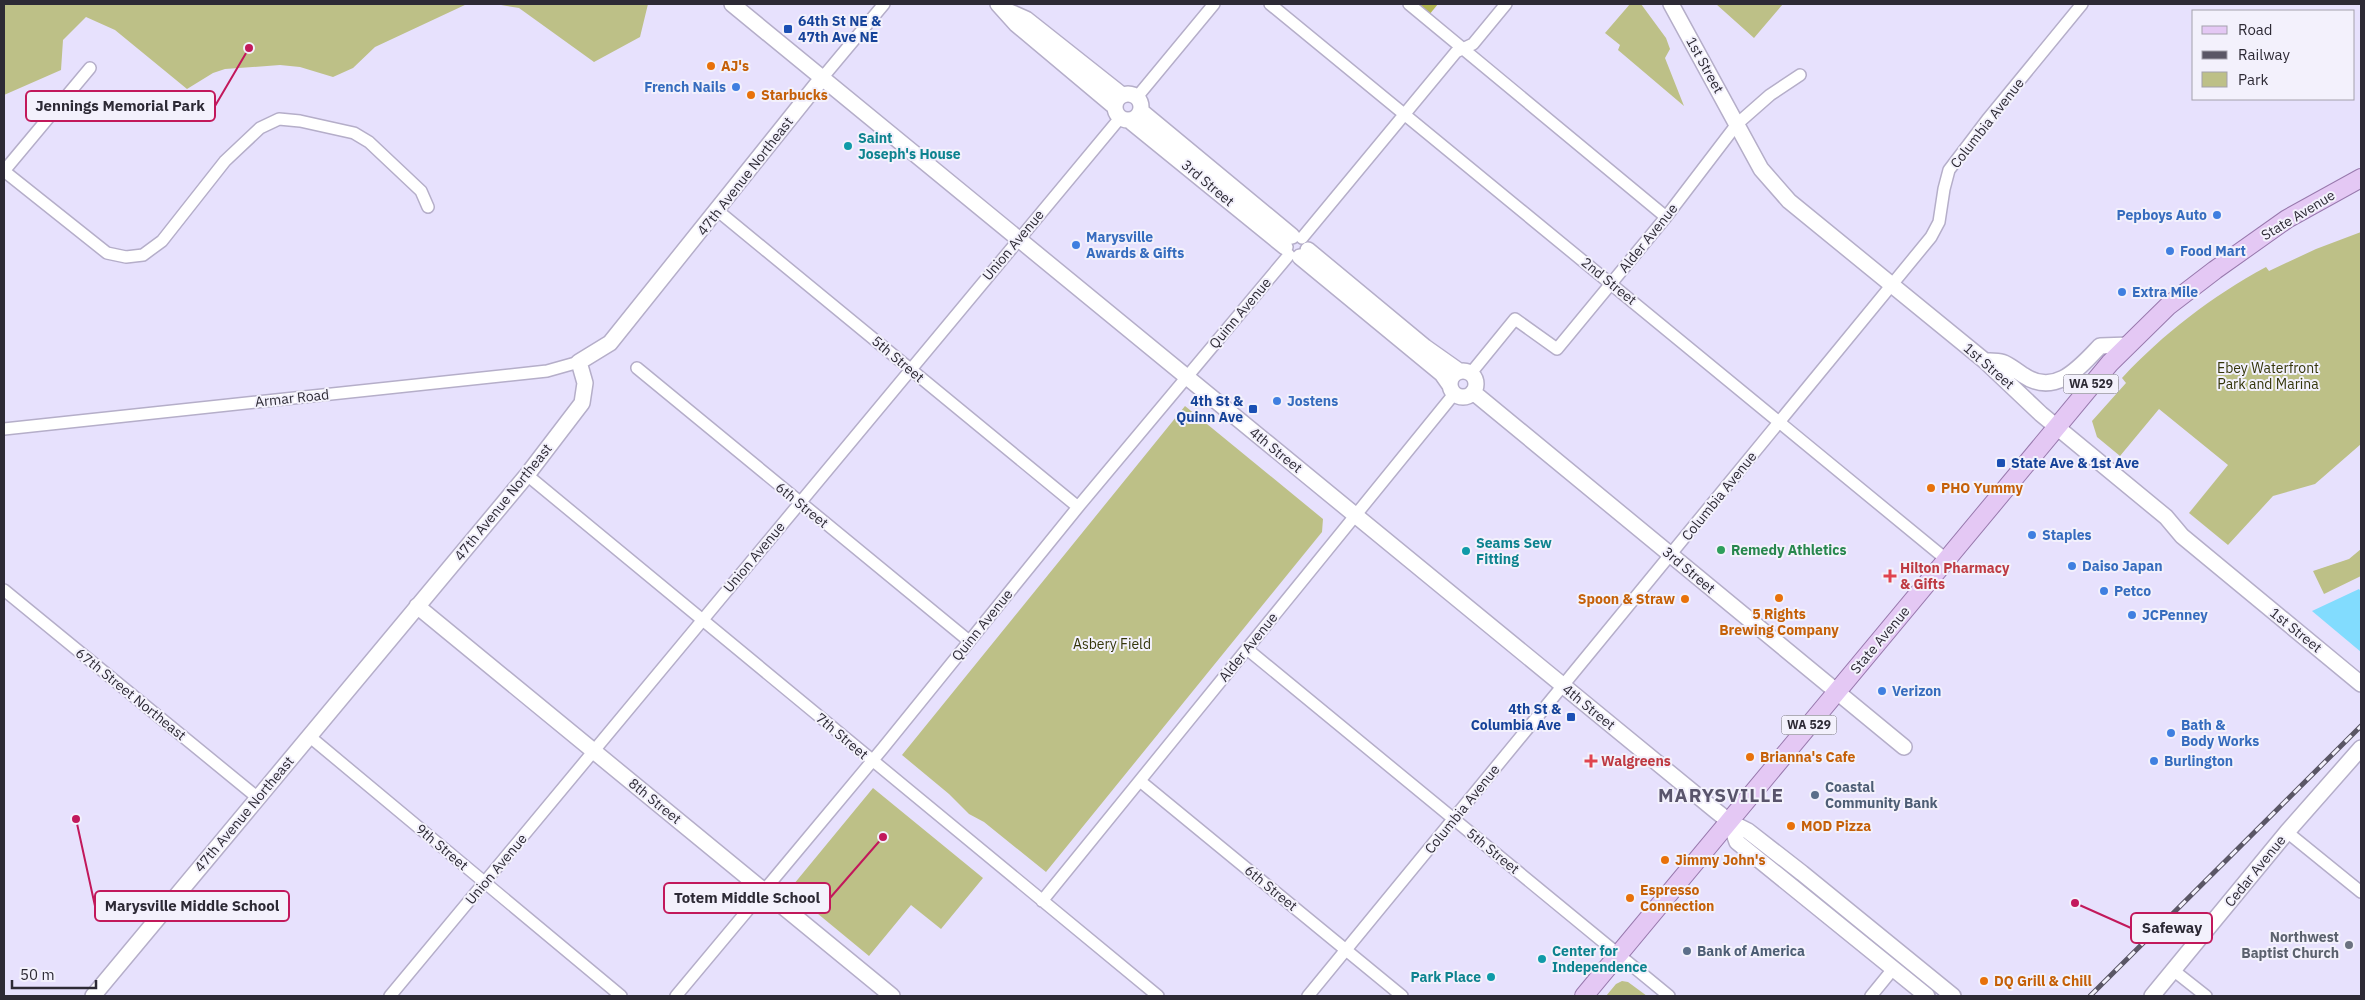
<svg xmlns="http://www.w3.org/2000/svg" width="2365" height="1000" viewBox="0 0 2365 1000" font-family="'IBM Plex Sans',sans-serif">
<style>
.green{fill:#bdc087}
.forest{fill:#b5b855}
.water{fill:#82dcfe}
.lines{fill:none;stroke-linecap:round;stroke-linejoin:round}
.street-casing{stroke:#b5aec9;stroke-width:14}
.secondary-casing{stroke:#b5aec9;stroke-width:18}
.primary-casing{stroke:#9879ad;stroke-width:20}
.street{stroke:#fff;stroke-width:11}
.secondary{stroke:#fff;stroke-width:15}
.primary{stroke:#e4c8f4;stroke-width:18}
.rail-casing{stroke:#5a5665;stroke-width:5}
.rail{stroke:#f3f1fc;stroke-width:3;stroke-dasharray:9;stroke-linecap:butt}
.transit-dot{fill:#1a4fb4;stroke:#f3f1fc;stroke-width:2}
.food-dot{fill:#e8710a;stroke:#f3f1fc;stroke-width:2}
.shop-dot{fill:#3f7fe0;stroke:#f3f1fc;stroke-width:2}
.culture-dot{fill:#0f9aa8;stroke:#f3f1fc;stroke-width:2}
.leisure-dot{fill:#2e9e5b;stroke:#f3f1fc;stroke-width:2}
.health-dot{fill:#e0444e;stroke:#f3f1fc;stroke-width:2}
.service-dot{fill:#5c6f8a;stroke:#f3f1fc;stroke-width:2}
.worship-dot{fill:#6b7280;stroke:#f3f1fc;stroke-width:2}
.labels{text-anchor:middle;stroke-width:4;stroke-linejoin:round;paint-order:stroke}
.shield{fill:#f3f1fc;stroke:#686671;stroke-width:1}
.shield-label{font-size:12px;font-weight:bold;fill:#2d2a35}
.transit-label{font-size:14px;font-weight:bold;fill:#164399;stroke:#f3f1fc;text-anchor:start}
.street-label{font-size:14px;fill:#2d2a35;stroke:#f3f1fc}
.food-label{font-size:14px;font-weight:bold;fill:#c56008;stroke:#f3f1fc;text-anchor:start}
.shop-label{font-size:14px;font-weight:bold;fill:#366cbe;stroke:#f3f1fc;text-anchor:start}
.culture-label{font-size:14px;font-weight:bold;fill:#0d838f;stroke:#f3f1fc;text-anchor:start}
.park-label{font-size:14px;fill:#34350a;stroke:#f3f1fc}
.leisure-label{font-size:14px;font-weight:bold;fill:#27864d;stroke:#f3f1fc;text-anchor:start}
.health-label{font-size:14px;font-weight:bold;fill:#be3a42;stroke:#f3f1fc;text-anchor:start}
.service-label{font-size:14px;font-weight:bold;fill:#4e5e75;stroke:#f3f1fc;text-anchor:start}
.worship-label{font-size:14px;font-weight:bold;fill:#5b616d;stroke:#f3f1fc;text-anchor:end}
.district-label{font-size:19px;font-weight:bold;letter-spacing:1px;fill:#59546b;stroke:#f3f1fc}
.leader{fill:none;stroke:#c2185b;stroke-width:2}
.callout-dot{fill:#c2185b;stroke:#f3f1fc;stroke-width:2}
.callout{fill:#f3f1fc;stroke:#c2185b;stroke-width:2}
.callout-label{font-size:15px;text-anchor:middle;font-weight:bold;fill:#2d2a35}
</style>
<rect width="100%" height="100%" fill="#e7e1fd"/>
<path class="green" d="M4,4h463l-92,43 -22,21 -20,9 -33,-10 -20,-2 -55,4 -12,4 -26,16 -72,-59 -29,-13 -23,23 -2,30 -57,25z
M495,4h153l-8,33 -46,25 -75,-54z
M1630,4h11l25,34 4,11 -5,9 19,48 -66,-56 2,-5 -15,-12z
M1716,4h67l-29,34z
M2361,232v212l-46,40 -42,12 -45,49 -39,-32 39,-48 -69,-56 -39,47 -23,-19 -5,-16 34,-38 -4,-5c41,-44 90,-82 144,-111l3,4 47,-22z
M1185,406l138,113 -1,13 -276,340 -62,-50 -15,-8 -20,-20 -47,-39z
M2361,549v27l-37,18 -11,-23 36,-12z
M873,788l110,90 -42,51 -30,-24 -42,51 -80,-66z
M1622,981l6,1 19,14h-41l10,-12z"/>
<path class="forest" d="M1416,4h22l-9,11z"/>
<path class="water" d="M2359,589l2,3v60l-49,-41z"/>
<g class="lines">
<defs>
<path id="street" d="M1270,4l677,556
M1409,4l257,213
M823,77l61,-73
M1137,97l77,-93
M4,171l103,82 19,4 17,-2 19,-14 63,-80 35,-33 19,-9 21,2 54,12 15,9 52,49 7,16
M4,171l86,-103
M718,211l360,296
M1302,238l154,-186 17,-8 33,-40
M637,368l332,273
M1471,373l44,-54 42,30 109,-132 71,-93 33,-29 30,-20
M4,429l543,-58 32,-9
M527,475l631,521
M4,590l254,208
M1247,649l422,347
M309,736l312,260
M1140,781l262,215
M2287,832l74,60
M1042,901l412,-507
M2173,970l33,26
M390,996l730,-878
M676,996l207,-248 195,-241 211,-252
M1308,996l623,-759 8,-15 5,-33 5,-19 38,-50 95,-116
M1871,996l22,-27"/>
<path id="secondary" d="M732,4l984,807 14,11 18,9 54,42 151,123
M998,4l18,20 99,83
M1671,4l90,165 28,32 196,160 56,53 125,103 16,19 179,148
M1010,12l16,7 96,76
M1115 107a13 13 0 1 1 26 0a13 13 0 1 1-26 0Z
M1141,111l151,125
M1130,121l155,126
M1308,250l117,97 34,24
M1300,257l142,117 7,10
M1985,361c21,-1 21,3 38,14 32,22 56,-7 77,-29l29,-1
M1450 384a13 13 0 1 1 26 0a13 13 0 1 1-26 0Z
M1473,392l431,355
M417,606l475,390
M1730,822l7,20 190,154
M93,996l434,-521 55,-72 3,-20 -6,-21 31,-19 213,-266
M2152,996l135,-164 74,-84"/>
<path id="primary" d="M1584,996l526,-633 58,-57 47,-36 72,-51 74,-41"/>
</defs>
<use href="#street" class="street-casing"/>
<use href="#secondary" class="secondary-casing"/>
<use href="#primary" class="primary-casing"/>
<use href="#street" class="street"/>
<use href="#secondary" class="secondary"/>
<use href="#primary" class="primary"/>
<defs>
<path id="rail" d="M2090,996l271,-270"/>
</defs>
<use href="#rail" class="rail-casing"/>
<use href="#rail" class="rail"/>
</g>
<g class="transit-dot">
<rect x="783" y="24" width="10" height="10" rx="2.5"/>
<rect x="1248" y="404" width="10" height="10" rx="2.5"/>
<rect x="1996" y="458" width="10" height="10" rx="2.5"/>
<rect x="1566" y="712" width="10" height="10" rx="2.5"/>
</g>
<g class="food-dot">
<circle cx="711" cy="66" r="5"/>
<circle cx="751" cy="95" r="5"/>
<circle cx="1931" cy="488" r="5"/>
<circle cx="1779" cy="598" r="5"/>
<circle cx="1685" cy="599" r="5"/>
<circle cx="1750" cy="757" r="5"/>
<circle cx="1791" cy="826" r="5"/>
<circle cx="1665" cy="860" r="5"/>
<circle cx="1630" cy="898" r="5"/>
<circle cx="1984" cy="981" r="5"/>
</g>
<g class="shop-dot">
<circle cx="736" cy="87" r="5"/>
<circle cx="2217" cy="215" r="5"/>
<circle cx="1076" cy="245" r="5"/>
<circle cx="2170" cy="251" r="5"/>
<circle cx="2122" cy="292" r="5"/>
<circle cx="1277" cy="401" r="5"/>
<circle cx="2032" cy="535" r="5"/>
<circle cx="2072" cy="566" r="5"/>
<circle cx="2104" cy="591" r="5"/>
<circle cx="2132" cy="615" r="5"/>
<circle cx="1882" cy="691" r="5"/>
<circle cx="2171" cy="733" r="5"/>
<circle cx="2154" cy="761" r="5"/>
</g>
<g class="culture-dot">
<circle cx="848" cy="146" r="5"/>
<circle cx="1466" cy="551" r="5"/>
<circle cx="1542" cy="959" r="5"/>
<circle cx="1491" cy="977" r="5"/>
</g>
<circle class="leisure-dot" cx="1721" cy="550" r="5"/>
<g class="health-dot">
<path d="M1887.5 568.5h5v5h5v5h-5v5h-5v-5h-5v-5h5z"/>
<path d="M1588.5 753.5h5v5h5v5h-5v5h-5v-5h-5v-5h5z"/>
</g>
<g class="service-dot">
<circle cx="1815" cy="795" r="5"/>
<circle cx="1687" cy="951" r="5"/>
</g>
<circle class="worship-dot" cx="2349" cy="945" r="5"/>
<g class="labels">
<g class="shield">
<rect x="2063.5" y="374.5" width="55" height="19" rx="4"/>
<rect x="1781.5" y="715.5" width="55" height="19" rx="4"/>
</g>
<g class="shield-label">
<text x="2091" y="388">WA 529</text>
<text x="1809" y="729">WA 529</text>
</g>
<g class="transit-label">
<text x="798" y="26">64th St NE &amp;<tspan x="798" dy="16">47th Ave NE</tspan></text>
<text x="1243" y="406" text-anchor="end">4th St &amp;<tspan x="1243" dy="16">Quinn Ave</tspan></text>
<text x="2011" y="468">State Ave &amp; 1st Ave</text>
<text x="1561" y="714" text-anchor="end">4th St &amp;<tspan x="1561" dy="16">Columbia Ave</tspan></text>
</g>
<g class="street-label">
<text transform="translate(1705 65) rotate(61)" y="5">1st Street</text>
<text transform="translate(1987 123) rotate(-52)" y="5">Columbia Avenue</text>
<text transform="translate(745 176) rotate(-52)" y="5">47th Avenue Northeast</text>
<text transform="translate(1208 183) rotate(40)" y="5">3rd Street</text>
<text transform="translate(2298 215) rotate(-31)" y="5">State Avenue</text>
<text transform="translate(1648 238) rotate(-51)" y="5">Alder Avenue</text>
<text transform="translate(1013 245) rotate(-50)" y="5">Union Avenue</text>
<text transform="translate(1609 281) rotate(39)" y="5">2nd Street</text>
<text transform="translate(1240 313) rotate(-50)" y="5">Quinn Avenue</text>
<text transform="translate(898 359) rotate(40)" y="5">5th Street</text>
<text transform="translate(1989 366) rotate(41)" y="5">1st Street</text>
<text transform="translate(292 398) rotate(-6)" y="5">Armar Road</text>
<text transform="translate(1276 450) rotate(39)" y="5">4th Street</text>
<text transform="translate(1719 496) rotate(-51)" y="5">Columbia Avenue</text>
<text transform="translate(503 502) rotate(-51)" y="5">47th Avenue Northeast</text>
<text transform="translate(802 505) rotate(39)" y="5">6th Street</text>
<text transform="translate(754 557) rotate(-50)" y="5">Union Avenue</text>
<text transform="translate(1689 570) rotate(40)" y="5">3rd Street</text>
<text transform="translate(982 625) rotate(-51)" y="5">Quinn Avenue</text>
<text transform="translate(2296 630) rotate(39)" y="5">1st Street</text>
<text transform="translate(1880 640) rotate(-50)" y="5">State Avenue</text>
<text transform="translate(1248 647) rotate(-51)" y="5">Alder Avenue</text>
<text transform="translate(131 694) rotate(39)" y="5">67th Street Northeast</text>
<text transform="translate(1589 707) rotate(39)" y="5">4th Street</text>
<text transform="translate(842 736) rotate(40)" y="5">7th Street</text>
<text transform="translate(655 801) rotate(39)" y="5">8th Street</text>
<text transform="translate(1462 809) rotate(-51)" y="5">Columbia Avenue</text>
<text transform="translate(244 814) rotate(-50)" y="5">47th Avenue Northeast</text>
<text transform="translate(442 847) rotate(40)" y="5">9th Street</text>
<text transform="translate(1493 851) rotate(39)" y="5">5th Street</text>
<text transform="translate(496 869) rotate(-50)" y="5">Union Avenue</text>
<text transform="translate(2255 871) rotate(-51)" y="5">Cedar Avenue</text>
<text transform="translate(1271 888) rotate(39)" y="5">6th Street</text>
</g>
<g class="food-label">
<text x="721" y="71">AJ's</text>
<text x="761" y="100">Starbucks</text>
<text x="1941" y="493">PHO Yummy</text>
<text x="1675" y="604" text-anchor="end">Spoon &amp; Straw</text>
<text x="1779" y="619" text-anchor="middle">5 Rights<tspan x="1779" dy="16">Brewing Company</tspan></text>
<text x="1760" y="762">Brianna's Cafe</text>
<text x="1801" y="831">MOD Pizza</text>
<text x="1675" y="865">Jimmy John's</text>
<text x="1640" y="895">Espresso<tspan x="1640" dy="16">Connection</tspan></text>
<text x="1994" y="986">DQ Grill &amp; Chill</text>
</g>
<g class="shop-label">
<text x="726" y="92" text-anchor="end">French Nails</text>
<text x="2207" y="220" text-anchor="end">Pepboys Auto</text>
<text x="1086" y="242">Marysville<tspan x="1086" dy="16">Awards &amp; Gifts</tspan></text>
<text x="2180" y="256">Food Mart</text>
<text x="2132" y="297">Extra Mile</text>
<text x="1287" y="406">Jostens</text>
<text x="2042" y="540">Staples</text>
<text x="2082" y="571">Daiso Japan</text>
<text x="2114" y="596">Petco</text>
<text x="2142" y="620">JCPenney</text>
<text x="1892" y="696">Verizon</text>
<text x="2181" y="730">Bath &amp;<tspan x="2181" dy="16">Body Works</tspan></text>
<text x="2164" y="766">Burlington</text>
</g>
<g class="culture-label">
<text x="858" y="143">Saint<tspan x="858" dy="16">Joseph's House</tspan></text>
<text x="1476" y="548">Seams Sew<tspan x="1476" dy="16">Fitting</tspan></text>
<text x="1552" y="956">Center for<tspan x="1552" dy="16">Independence</tspan></text>
<text x="1481" y="982" text-anchor="end">Park Place</text>
</g>
<g class="park-label">
<text x="2268" y="373">Ebey Waterfront<tspan x="2268" dy="16">Park and Marina</tspan></text>
<text x="1112" y="649">Asbery Field</text>
</g>
<g class="leisure-label">
<text x="1731" y="555">Remedy Athletics</text>
</g>
<g class="health-label">
<text x="1900" y="573">Hilton Pharmacy<tspan x="1900" dy="16">&amp; Gifts</tspan></text>
<text x="1601" y="766">Walgreens</text>
</g>
<g class="service-label">
<text x="1825" y="792">Coastal<tspan x="1825" dy="16">Community Bank</tspan></text>
<text x="1697" y="956">Bank of America</text>
</g>
<g class="worship-label">
<text x="2339" y="942">Northwest<tspan x="2339" dy="16">Baptist Church</tspan></text>
</g>
<g class="district-label">
<text x="1721" y="802">MARYSVILLE</text>
</g>
</g>
<path class="leader" d="M249 48L215 106M883 837L830 898M76 819L95 906M2075 903L2131 928"/>
<g class="callout-dot">
<circle cx="249" cy="48" r="5"/>
<circle cx="883" cy="837" r="5"/>
<circle cx="76" cy="819" r="5"/>
<circle cx="2075" cy="903" r="5"/>
</g>
<g class="callout">
<rect x="26" y="91" width="189" height="30" rx="5"/>
<rect x="664" y="883" width="166" height="30" rx="5"/>
<rect x="95" y="891" width="194" height="30" rx="5"/>
<rect x="2131" y="913" width="81" height="30" rx="5"/>
</g>
<g class="callout-label">
<text x="120" y="111">Jennings Memorial Park</text>
<text x="747" y="903">Totem Middle School</text>
<text x="192" y="911">Marysville Middle School</text>
<text x="2172" y="933">Safeway</text>
</g>
<rect width="2365" height="1000" fill="none" stroke="#2d2a35" stroke-width="10"/>
<rect x="2192" y="10" width="162" height="90" fill="#f3f1fc" stroke="#a4a1ac"/>
<rect x="2202" y="26" width="25" height="8" fill="#e4c8f4" stroke="#a4a1ac"/>
<text x="2238" y="35" font-size="15" fill="#2d2a35">Road</text>
<rect x="2202" y="51" width="25" height="8" fill="#5a5665" stroke="#a4a1ac"/>
<text x="2238" y="60" font-size="15" fill="#2d2a35">Railway</text>
<rect x="2202" y="72" width="25" height="15" fill="#bdc087" stroke="#a4a1ac"/>
<text x="2238" y="85" font-size="15" fill="#2d2a35">Park</text>
<path d="M12 980v8h84v-8" fill="none" stroke="#2d2a35" stroke-width="2.5"/>
<text x="20" y="980" font-size="15" fill="#2d2a35" stroke="#f3f1fc" stroke-width="4" paint-order="stroke">50 m</text>
</svg>
